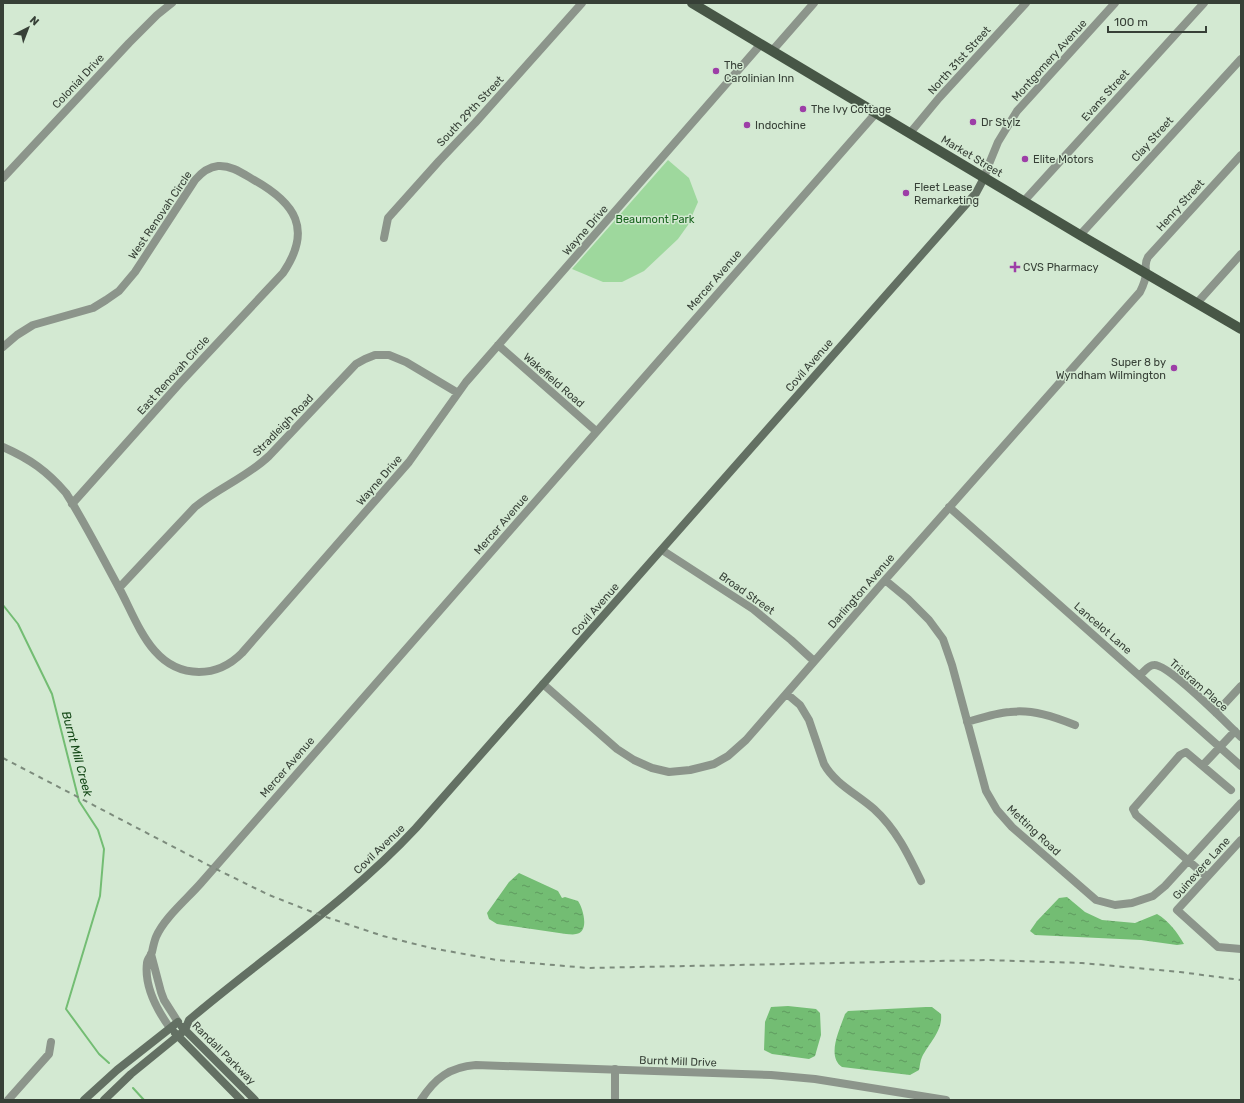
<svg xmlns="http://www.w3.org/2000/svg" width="1244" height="1103" viewBox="0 0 1244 1103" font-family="Rubik,sans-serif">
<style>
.green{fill:#9ed89d}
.water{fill:url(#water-ripples)}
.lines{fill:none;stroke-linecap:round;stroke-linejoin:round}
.stream{stroke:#73bd73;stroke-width:2}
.minor{stroke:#8c958b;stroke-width:8}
.tertiary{stroke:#8c958b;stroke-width:8}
.secondary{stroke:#637063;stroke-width:8}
.primary{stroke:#475646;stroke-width:10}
.rail{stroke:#7c8b7c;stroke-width:2;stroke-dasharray:5 5;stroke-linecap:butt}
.poi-dot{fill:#9d3ea7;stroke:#d3e9d2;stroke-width:1.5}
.labels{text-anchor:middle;stroke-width:3;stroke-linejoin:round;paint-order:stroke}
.street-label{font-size:11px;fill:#374037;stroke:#d3e9d2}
.poi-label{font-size:11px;fill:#374037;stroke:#d3e9d2;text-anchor:start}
.park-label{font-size:11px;fill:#18641e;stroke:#d3e9d2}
.water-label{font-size:12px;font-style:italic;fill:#124615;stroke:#d3e9d2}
</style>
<defs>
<pattern id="water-ripples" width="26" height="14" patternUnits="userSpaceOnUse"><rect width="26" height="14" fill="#73bd73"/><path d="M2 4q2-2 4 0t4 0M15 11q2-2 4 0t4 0" fill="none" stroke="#5f9b5f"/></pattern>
</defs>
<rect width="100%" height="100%" fill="#d3e9d2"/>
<path class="green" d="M668,160l21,18 9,24 -10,23 -10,14 -34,32 -22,11h-19l-31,-13z"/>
<path class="water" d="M519,873l39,18 4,7 3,-1 13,4c5,7 12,31 -2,33 -3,1 -7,0 -10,0l-69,-10 -8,-5 -2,-6 22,-31z
M1067,897l18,15 17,8 33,3 22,-9c12,7 20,18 27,30l-7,1 -36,-5 -106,-5 -5,-4 7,-10 22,-23z
M788,1006l28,3 4,4 1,22 -6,21 -6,3 -37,-5 -8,-4 1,-28 6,-15z
M926,1007h6l9,7c2,17 -12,29 -19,43 -2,4 -2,9 -3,13l-9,5 -68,-8c-16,-11 -2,-38 3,-53l3,-3z"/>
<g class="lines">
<path class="stream" d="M3,605l15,19 34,70 27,107 19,29 6,19 -4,47 -34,113 33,45 10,9
M133,1088l11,12"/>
<path class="minor" d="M910,133l29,-35 87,-95
M3,178l126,-135 28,-28 15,-12
M984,178l5,-14 9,-22 19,-31 98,-108
M1024,201l180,-198
M1080,235l161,-176
M384,238l4,-20 51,-57 36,-38 107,-120
M1197,303l44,-49
M498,345l98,86
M3,347l14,-12 16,-10 60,-17 13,-8 13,-9 16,-19 60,-92c6,-7 13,-13 23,-14 13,-1 24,7 36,14 41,23 59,49 29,93l-103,110 -108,121
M3,447c27,12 44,24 63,46 19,30 35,62 52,93 19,34 33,86 81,86 17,0 31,-7 43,-19l167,-191 57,-80 295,-338
M949,507l292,259
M662,550l91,59 38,31 23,21
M885,580l23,19 21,21 14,19 9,26 34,126 11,19 15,17 84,73 19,5 17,-2 21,-7 12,-10 76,-83
M119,588l76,-81c23,-19 52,-30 74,-51l87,-92 9,-5 10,-4h14l17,7 52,31
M1140,675c4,-3 8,-10 14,-10 15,-1 73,59 87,72
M543,684l74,65 17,11 18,8 17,4 21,-2 24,-6 14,-8 18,-16 139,-160 255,-288c3,-6 6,-12 6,-19 0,-7 -2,-9 2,-16l93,-102
M787,694l13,11 9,15 15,44c11,20 33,30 50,45 22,20 34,45 47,72
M1216,713l25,-27
M967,722c14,-4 29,-9 43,-10 22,-3 45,5 65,13
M1203,765l32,-34
M1241,840l-64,70 41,37 23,2
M1207,877l-71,-62 -3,-6 47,-54 6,-3 45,38
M151,954l10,38 3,8 14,22
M170,1028c-13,-18 -26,-41 -23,-65 0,-4 4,-7 5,-11 1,-5 2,-10 4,-15 8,-19 31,-38 45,-54l675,-770
M8,1100l41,-46 2,-12
M615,1100v-31"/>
<path class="tertiary" d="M772,51l42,-48
M421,1100c14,-22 29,-33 55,-35l295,10 44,4 131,21"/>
<path class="secondary" d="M182,1027l73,73
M185,1030l4,-10 6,-5c74,-62 155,-116 221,-187l560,-635 8,-15
M175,1033l66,67
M84,1100l33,-30 61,-48
M104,1100l27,-26 54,-44"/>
<path class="primary" d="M692,3l388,232 161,94"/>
<path class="rail" d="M3,758l211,110 55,27 51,20 63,21 48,12 66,12 91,8 398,-8 96,3 98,9 61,8"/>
</g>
<g class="poi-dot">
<circle cx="716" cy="71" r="4"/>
<circle cx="803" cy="109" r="4"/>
<circle cx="973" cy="122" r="4"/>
<circle cx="747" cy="125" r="4"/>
<circle cx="1025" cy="159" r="4"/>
<circle cx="906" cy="193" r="4"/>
<path d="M1013 261h4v4h4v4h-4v4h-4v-4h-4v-4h4z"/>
<circle cx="1174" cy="368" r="4"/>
</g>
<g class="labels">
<g class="street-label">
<text transform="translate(959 60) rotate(-48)" y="4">North 31st Street</text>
<text transform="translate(1049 60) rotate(-48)" y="4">Montgomery Avenue</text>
<text transform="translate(78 81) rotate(-47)" y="4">Colonial Drive</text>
<text transform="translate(1105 95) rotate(-48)" y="4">Evans Street</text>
<text transform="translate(470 111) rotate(-47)" y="4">South 29th Street</text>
<text transform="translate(1152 139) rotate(-48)" y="4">Clay Street</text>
<text transform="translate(972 156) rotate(31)" y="4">Market Street</text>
<text transform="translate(1180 205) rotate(-48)" y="4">Henry Street</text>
<text transform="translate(160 215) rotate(-56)" y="4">West Renovah Circle</text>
<text transform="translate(585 230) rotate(-49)" y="4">Wayne Drive</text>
<text transform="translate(714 280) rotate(-49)" y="4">Mercer Avenue</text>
<text transform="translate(809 365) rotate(-49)" y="4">Covil Avenue</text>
<text transform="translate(173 375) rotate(-48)" y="4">East Renovah Circle</text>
<text transform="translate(554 380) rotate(41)" y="4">Wakefield Road</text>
<text transform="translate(283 425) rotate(-46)" y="4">Stradleigh Road</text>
<text transform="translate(379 480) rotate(-49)" y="4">Wayne Drive</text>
<text transform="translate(501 524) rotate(-49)" y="4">Mercer Avenue</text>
<text transform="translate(861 591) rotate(-49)" y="4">Darlington Avenue</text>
<text transform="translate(747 593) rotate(35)" y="4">Broad Street</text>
<text transform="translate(595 609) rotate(-49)" y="4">Covil Avenue</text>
<text transform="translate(1103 628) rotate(41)" y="4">Lancelot Lane</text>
<text transform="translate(1199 685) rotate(41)" y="4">Tristram Place</text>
<text transform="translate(287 767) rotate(-49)" y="4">Mercer Avenue</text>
<text transform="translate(1034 830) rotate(43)" y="4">Metting Road</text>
<text transform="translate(379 849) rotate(-44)" y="4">Covil Avenue</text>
<text transform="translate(1201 868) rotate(-48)" y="4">Guinevere Lane</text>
<text transform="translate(224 1053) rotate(45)" y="4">Randall Parkway</text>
<text transform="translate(678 1061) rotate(2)" y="4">Burnt Mill Drive</text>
</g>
<g class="poi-label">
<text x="724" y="69">The<tspan x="724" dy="13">Carolinian Inn</tspan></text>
<text x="811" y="113">The Ivy Cottage</text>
<text x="981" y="126">Dr Stylz</text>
<text x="755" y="129">Indochine</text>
<text x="1033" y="163">Elite Motors</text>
<text x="914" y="191">Fleet Lease<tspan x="914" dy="13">Remarketing</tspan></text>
<text x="1023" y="271">CVS Pharmacy</text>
<text x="1166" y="366" text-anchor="end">Super 8 by<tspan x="1166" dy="13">Wyndham Wilmington</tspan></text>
</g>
<g class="park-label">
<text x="655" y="223">Beaumont Park</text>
</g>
<g class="water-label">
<text transform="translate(77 754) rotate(75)" y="4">Burnt Mill Creek</text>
</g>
</g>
<rect width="1244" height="1103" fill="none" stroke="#374037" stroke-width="8"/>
<g transform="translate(28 28) rotate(42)" stroke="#d3e9d2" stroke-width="3" paint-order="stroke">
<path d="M0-3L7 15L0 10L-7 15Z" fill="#374037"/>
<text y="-6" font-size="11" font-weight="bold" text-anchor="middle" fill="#374037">N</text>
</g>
<path d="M1108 26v6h98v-6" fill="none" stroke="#374037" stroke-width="2"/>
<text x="1114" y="26" font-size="12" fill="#374037" stroke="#d3e9d2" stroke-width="3" paint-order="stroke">100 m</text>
</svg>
